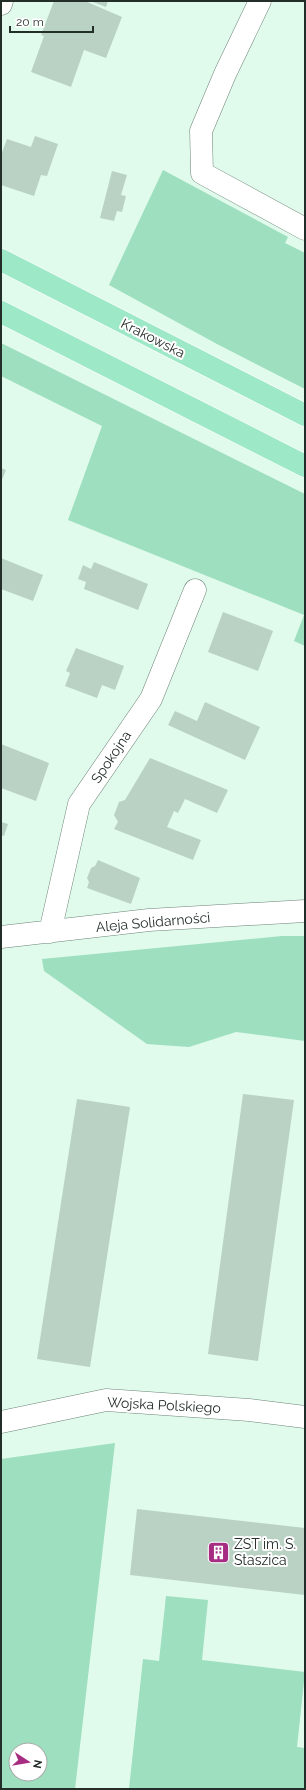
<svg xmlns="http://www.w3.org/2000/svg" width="306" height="1790" viewBox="0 0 306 1790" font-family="Raleway,sans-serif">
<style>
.green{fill:#9ddfbe;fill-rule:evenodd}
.building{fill:#b9d2c4}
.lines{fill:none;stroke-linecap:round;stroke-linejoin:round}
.minor-casing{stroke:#6d8478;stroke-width:23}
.major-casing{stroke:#fff;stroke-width:23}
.minor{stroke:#fff;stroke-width:22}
.major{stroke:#9de8c7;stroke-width:22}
.labels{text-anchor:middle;stroke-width:4;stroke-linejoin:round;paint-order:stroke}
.street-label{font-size:14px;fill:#242e29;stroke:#fff}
.poi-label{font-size:14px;fill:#242e29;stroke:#fff;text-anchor:start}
</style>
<rect width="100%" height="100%" fill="#e0faec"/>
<path class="green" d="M163,170l125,67 -3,6 20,10v136l-88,-45 -108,-59z
M1,343l304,151v152l-11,-5 10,-26 -236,-95 34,-94 -101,-50z
M282,936h23v105l-69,-9 -47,15 -42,-3 -103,-73 -2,-12z
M115,1443l-40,346h-74v-330zM16,1750h24v24h-24z
M166,1596l42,4 -6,60 103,12 -8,75 8,1v41h-176l14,-130 16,2z"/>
<path class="building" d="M54,1h31l37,16 -16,41 -22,-8 -13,37 -40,-15 13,-36 -3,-1z
M90,1h18l-2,6z
M35,136l23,8 -11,32 -6,-1 -7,21 -33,-11v-30l6,-16 24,8z
M112,171l15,4 -6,20 5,1 -4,16 -5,-1 -3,10 -14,-3z
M1,468l5,2 -5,12z
M1,558l42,17 -10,26 -32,-12z
M94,562l54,22 -10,26 -54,-21 2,-7 -8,-3 5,-14 8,4z
M223,612l50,19 -15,40 -50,-19z
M76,648l48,18 -9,24 -13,-5 -5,13 -32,-12 5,-13 -4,-2z
M205,702l55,25 -15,33 -77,-35 7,-14 22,10z
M1,744l48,19 -13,38 -35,-13z
M150,758l78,32 -11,23 -32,-14 -7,14 -4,-2 -7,16 34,13 -8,20 -79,-31 4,-7 -4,-7 5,-13 6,-2z
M1,822l7,2 -4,12 -3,-1z
M98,860l42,18 -9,26 -44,-16 2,-6 -2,-4 4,-10 4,-2z
M243,1094l51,6 -36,261 -50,-7z
M77,1099l53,8 -40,260 -53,-8z
M137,1509l168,19v67l-175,-20z"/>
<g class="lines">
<defs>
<path id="minor" d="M260,1l-35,73 -24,57 1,42 103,56
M1,4l1,-3
M50,932l29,-128 72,-105 44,-109
M1,937l148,-17 156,-9
M1,1422l105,-22 143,10 56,7"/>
<path id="major" d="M1,260l304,155
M1,312l304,154"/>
</defs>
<use href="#minor" class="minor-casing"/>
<use href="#major" class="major-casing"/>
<use href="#minor" class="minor"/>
<use href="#major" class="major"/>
</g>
<defs>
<symbol id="building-square" viewBox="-11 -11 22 22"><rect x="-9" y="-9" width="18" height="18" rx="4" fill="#a62d82" stroke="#fff"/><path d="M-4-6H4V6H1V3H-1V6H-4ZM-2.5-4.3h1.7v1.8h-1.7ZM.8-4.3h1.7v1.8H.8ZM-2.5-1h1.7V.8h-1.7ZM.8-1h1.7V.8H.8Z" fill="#fff"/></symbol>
</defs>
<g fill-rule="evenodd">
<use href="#building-square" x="206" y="1540" width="25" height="25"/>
</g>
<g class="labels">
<g class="street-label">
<text transform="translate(153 338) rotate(27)" y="5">Krakowska</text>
<text transform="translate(111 757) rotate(-56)" y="5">Spokojna</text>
<text transform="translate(153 922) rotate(-5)" y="5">Aleja Solidarności</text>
<text transform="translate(164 1405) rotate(3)" y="5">Wojska Polskiego</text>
</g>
<g class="poi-label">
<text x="234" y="1549">ZST im. S.<tspan x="234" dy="16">Staszica</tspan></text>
</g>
</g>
<rect width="306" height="1790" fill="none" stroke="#242e29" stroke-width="4"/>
<g transform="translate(28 1762) rotate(102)"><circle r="19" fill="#ffffff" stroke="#a7aba9"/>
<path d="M0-3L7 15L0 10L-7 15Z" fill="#a62d82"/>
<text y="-6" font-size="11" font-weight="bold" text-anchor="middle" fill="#242e29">N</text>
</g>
<path d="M10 26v6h83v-6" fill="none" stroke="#242e29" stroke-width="2"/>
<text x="16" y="26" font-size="12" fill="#242e29" stroke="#ffffff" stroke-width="3" paint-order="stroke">20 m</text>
</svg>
